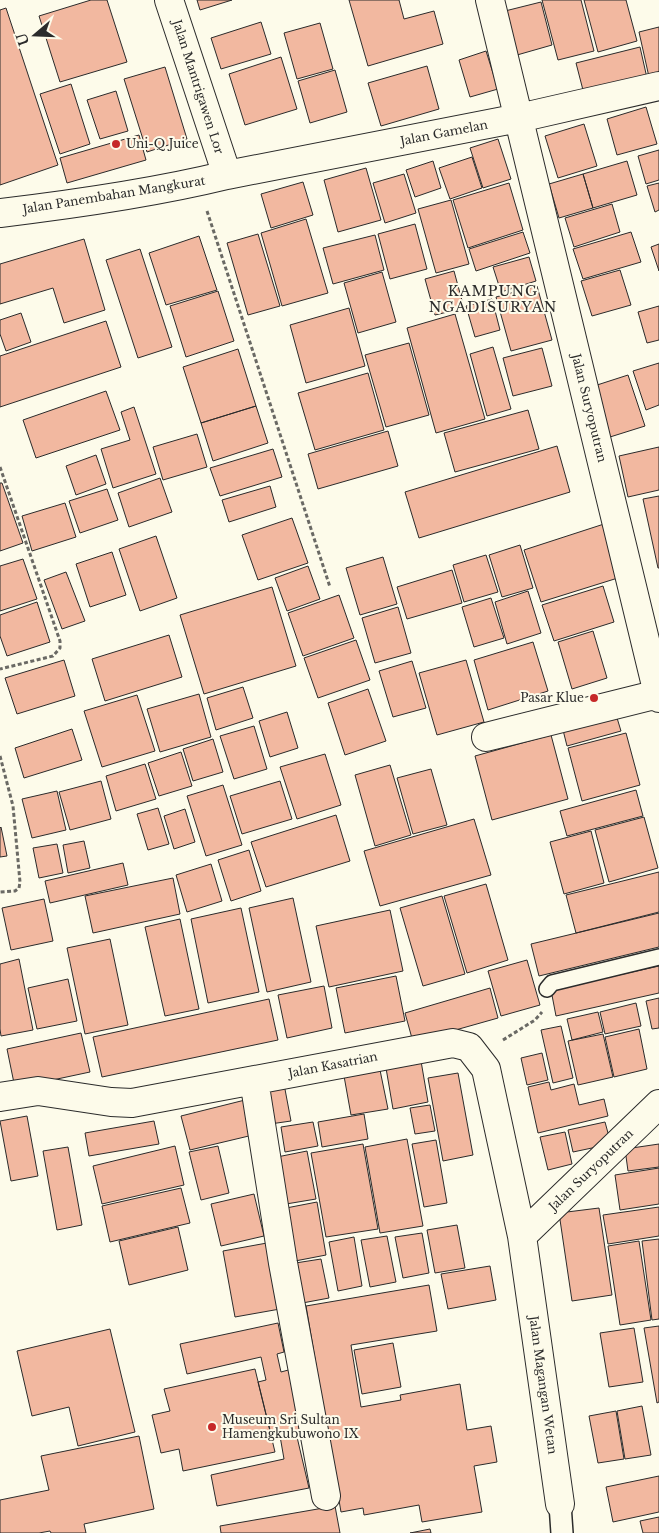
<svg xmlns="http://www.w3.org/2000/svg" width="659" height="1533" viewBox="0 0 659 1533" font-family="'Libre Baskerville',serif">
<style>
.building{fill:#f2b8a0;stroke:#2b2b2b}
.lines{fill:none;stroke-linecap:round;stroke-linejoin:round}
.service-casing{stroke:#2b2b2b;stroke-width:18}
.pedestrian-casing{stroke:#2b2b2b;stroke-width:24}
.minor-casing{stroke:#2b2b2b;stroke-width:30}
.path{stroke:#6a6964;stroke-width:3;stroke-dasharray:4 2.5;stroke-linecap:butt}
.service{stroke:#fdfbea;stroke-width:15}
.pedestrian{stroke:#fdfbea;stroke-width:21}
.minor{stroke:#fdfbea;stroke-width:28}
.poi-dot{fill:#c62828;stroke:#fdfbea;stroke-width:2}
.labels{text-anchor:middle;stroke-width:4;stroke-linejoin:round;paint-order:stroke}
.street-label{font-size:12px;fill:#2b2b2b;stroke:#fdfbea}
.poi-label{font-size:12px;fill:#2b2b2b;stroke:#fdfbea;text-anchor:start}
.neighbourhood-label{font-size:14px;letter-spacing:1px;fill:#2b2b2b;stroke:#fdfbea}
</style>
<rect width="100%" height="100%" fill="#fdfbea"/>
<path class="building" d="M91,0h16l20,62 -67,20 -21,-66z
M197,0h35l-32,10z
M349,0h50l5,19 30,-8 9,33 -75,22z
M542,0h39l13,51 -36,9z
M584,0h42l11,41 -39,11z
M541,2l11,43 -35,10 -12,-44z
M6,8l52,157 -58,20v-175z
M261,22l10,32 -50,15 -10,-31z
M320,23l13,46 -36,10 -13,-46z
M659,27v48l-10,2 -10,-45z
M640,47l7,31 -63,16 -8,-31z
M486,51l12,38 -28,8 -11,-37z
M281,57l16,52 -52,16 -16,-51z
M427,66l12,43 -58,17 -13,-43z
M165,67l22,72 -40,13 -23,-73z
M335,70l12,42 -37,11 -12,-42z
M71,84l19,60 -30,10 -20,-60z
M116,91l12,40 -28,8 -13,-39z
M646,107l11,37 -40,11 -10,-36z
M584,124l13,42 -39,12 -13,-42z
M139,135l7,25 -79,23 -7,-25z
M498,139l13,40 -28,9 -13,-40z
M659,150v30l-13,4 -8,-28z
M472,157l10,31 -32,11 -11,-31z
M433,161l8,27 -26,9 -9,-27z
M627,161l10,34 -44,13 -10,-34z
M366,168l15,52 -43,12 -14,-52z
M404,174l12,39 -31,10 -12,-40z
M583,174l10,34 -34,10 -10,-34z
M303,182l10,33 -42,13 -10,-34z
M509,183l14,47 -55,18 -15,-48z
M659,183v27l-4,2 -8,-26z
M451,200l18,64 -33,9 -18,-64z
M612,204l8,28 -46,15 -9,-29z
M306,219l22,74 -46,13 -21,-73z
M415,224l12,45 -37,10 -12,-45z
M523,232l7,21 -54,18 -7,-22z
M631,232l10,30 -58,17 -10,-30z
M258,234l22,72 -32,9 -21,-72z
M375,235l9,35 -51,14 -10,-36z
M199,236l18,54 -51,15 -17,-52z
M84,239l21,71 -41,13 -11,-35 -53,16v-40z
M659,244v27l-8,-24z
M140,249l32,98 -34,11 -32,-98z
M529,257l7,24 -35,11 -8,-25z
M620,270l11,35 -39,11 -11,-35z
M454,271l10,37 -29,7 -10,-36z
M382,272l14,50 -38,11 -14,-50z
M537,286l15,54 -41,11 -15,-54z
M218,291l16,50 -48,16 -16,-51z
M492,299l8,31 -25,7 -9,-31z
M659,306v34l-12,3 -9,-31z
M349,308l16,58 -59,17 -16,-58z
M21,313l10,29 -25,9 -6,-17v-14z
M455,314l30,105 -49,14 -29,-105z
M106,321l15,46 -121,40v-51z
M409,343l20,72 -43,12 -21,-72z
M493,347l18,62 -24,7 -17,-62z
M542,348l10,38 -39,10 -10,-38z
M238,349l18,57 -55,17 -18,-56z
M659,363v42l-13,5 -13,-39z
M368,373l16,57 -69,20 -17,-57z
M628,375l17,51 -35,11 -16,-51z
M106,391l14,39 -84,28 -13,-38z
M256,406l12,37 -55,18 -12,-38z
M134,407l22,67 -43,14 -12,-39 29,-9 -9,-28z
M528,410l11,39 -84,23 -11,-39z
M388,431l10,35 -80,23 -10,-35z
M197,434l10,33 -44,13 -10,-33z
M557,446l13,46 -151,46 -14,-46z
M659,447v43l-31,7 -9,-41z
M273,449l9,28 -62,19 -10,-28z
M96,455l10,29 -30,11 -10,-29z
M160,478l12,34 -43,15 -11,-34z
M0,483h2l21,60 -23,8z
M270,486l6,21 -47,15 -7,-22z
M107,489l11,31 -38,13 -11,-32z
M659,496v72h-1l-15,-69z
M65,503l11,34 -44,14 -10,-35z
M292,518l16,45 -50,17 -16,-45z
M604,524l17,53 -80,25 -17,-52z
M156,536l21,62 -37,13 -21,-62z
M520,545l13,43 -31,9 -13,-42z
M112,552l14,43 -36,12 -14,-43z
M486,555l12,37 -34,10 -11,-37z
M383,557l14,47 -37,11 -14,-47z
M23,559l14,40 -37,12v-45z
M308,566l12,33 -33,12 -12,-33z
M452,570l10,33 -55,16 -10,-32z
M66,572l19,49 -23,8 -18,-49z
M603,586l11,36 -60,19 -12,-36z
M272,587l24,79 -92,28 -24,-79z
M528,591l13,42 -34,11 -12,-42z
M339,595l15,43 -51,18 -15,-43z
M491,598l13,40 -30,9 -12,-40z
M37,602l13,40 -43,14 -7,-20v-21z
M398,607l13,46 -36,10 -13,-45z
M593,631l14,47 -35,11 -14,-47z
M169,635l13,42 -77,24 -13,-42z
M356,640l14,40 -52,18 -14,-40z
M533,642l15,49 -60,19 -14,-50z
M64,660l11,36 -58,18 -12,-36z
M466,660l18,62 -47,13 -18,-62z
M412,661l14,47 -33,9 -14,-46z
M243,687l10,31 -37,12 -9,-32z
M368,689l18,52 -41,14 -17,-52z
M199,694l12,43 -51,15 -13,-43z
M137,695l18,56 -53,16 -18,-56z
M614,708l7,23 -54,15 -6,-24z
M287,712l11,36 -28,9 -11,-36z
M254,726l13,43 -33,10 -14,-43z
M72,729l10,31 -58,18 -9,-30z
M626,733l14,52 -58,16 -14,-53z
M551,735l17,64 -76,21 -17,-64z
M213,739l10,33 -30,9 -10,-32z
M181,752l11,34 -33,10 -11,-33z
M325,754l16,51 -44,14 -17,-52z
M145,764l11,35 -40,12 -10,-35z
M390,765l21,70 -36,11 -20,-71z
M431,769l16,56 -34,9 -16,-56z
M101,781l10,38 -41,11 -11,-38z
M280,781l12,38 -50,15 -12,-38z
M223,785l19,60 -36,11 -19,-60z
M636,790l7,26 -76,20 -7,-25z
M57,791l9,39 -34,8 -10,-39z
M158,808l11,36 -21,6 -11,-36z
M185,809l10,33 -21,7 -10,-33z
M336,815l14,46 -84,26 -15,-45z
M644,817l14,51 -49,14 -14,-52z
M474,819l17,56 -111,31 -16,-55z
M1,827l6,29 -7,1v-29z
M591,831l13,52 -40,11 -14,-52z
M84,841l6,27 -22,5 -5,-28z
M57,844l6,29 -24,5 -6,-30z
M249,850l12,41 -30,10 -13,-41z
M123,863l5,22 -78,18 -5,-22z
M211,864l11,37 -35,11 -11,-37z
M659,872v40l-83,21 -10,-38z
M173,878l7,36 -87,19 -8,-37z
M486,884l22,76 -41,13 -23,-77z
M442,896l23,78 -42,12 -23,-78z
M293,898l18,84 -44,10 -18,-84z
M44,899l9,42 -42,9 -9,-42z
M241,908l18,84 -51,11 -17,-84z
M390,910l13,61 -74,16 -13,-61z
M659,913v34l-120,29 -8,-32z
M180,919l19,90 -34,7 -20,-89z
M110,939l18,86 -43,9 -18,-86z
M19,959l14,71 -32,6 -1,-7v-65z
M527,960l13,45 -39,11 -13,-45z
M659,966v27l-103,23 -5,-26z
M396,976l9,45 -60,12 -9,-45z
M68,979l9,42 -40,8 -9,-41z
M324,986l8,42 -45,10 -9,-43z
M490,988l8,30 -85,24 -8,-29z
M659,998v30l-7,1 -6,-28z
M269,999l9,41 -176,37 -9,-40z
M636,1003l5,23 -36,8 -5,-22z
M598,1012l5,20 -31,8 -5,-21z
M561,1026l12,52 -20,5 -12,-53z
M639,1029l8,40 -33,8 -9,-40z
M81,1033l9,39 -75,16 -8,-39z
M603,1034l10,43 -35,8 -10,-44z
M542,1053l6,27 -21,5 -6,-27z
M421,1061l7,41 -35,7 -7,-41z
M380,1070l8,39 -37,6 -7,-39z
M458,1073l15,82 -30,6 -15,-83z
M549,1082l2,8 23,-6 5,21 25,-6 4,17 -70,17 -10,-46z
M284,1084l7,37 -21,3 -6,-37z
M245,1100l8,35 -63,15 -9,-34z
M430,1105l5,26 -20,3 -5,-26z
M364,1114l4,25 -46,8 -4,-25z
M27,1116l11,60 -27,5 -11,-60z
M154,1121l5,23 -70,12 -4,-23z
M313,1122l5,24 -33,6 -4,-25z
M605,1122l6,22 -38,8 -5,-22z
M565,1132l7,32 -24,6 -8,-33z
M407,1139l16,87 -43,7 -15,-86z
M436,1140l11,63 -23,4 -12,-63z
M363,1144l15,85 -52,8 -15,-84z
M659,1144v23l-31,4 -3,-22z
M175,1146l9,39 -82,19 -9,-38z
M218,1146l11,47 -28,7 -12,-48z
M68,1147l14,78 -25,5 -14,-79z
M307,1151l9,48 -30,5 -9,-47z
M659,1168v36l-39,6 -5,-35z
M181,1188l9,35 -80,19 -8,-36z
M254,1194l10,42 -43,10 -10,-42z
M317,1202l9,53 -36,7 -9,-53z
M659,1207v29l-51,8 -5,-29z
M599,1208l13,87 -40,6 -13,-88z
M457,1225l8,43 -30,5 -8,-43z
M178,1227l10,43 -59,15 -10,-44z
M422,1233l7,40 -26,5 -8,-41z
M387,1236l9,46 -26,5 -9,-47z
M354,1237l8,49 -24,5 -9,-49z
M659,1239v80l-7,1 -10,-79z
M639,1241l12,79 -31,5 -12,-79z
M267,1243l13,66 -45,8 -12,-66z
M321,1259l8,39 -32,6 -8,-40z
M490,1266l6,34 -48,9 -7,-35z
M429,1285l8,46 -86,14 10,62 40,-7 -1,-5 60,-11 7,46 24,-4 6,36 -23,4 8,46 -60,10 -3,-17 -55,10 -1,-7 -22,4 -35,-206z
M278,1323l6,29 -7,2 4,18 11,-3 15,67 -10,1 12,51 -92,18 -6,-31 73,-16 -4,-23 -8,2 -14,-56 8,-2 -5,-23 -74,17 -7,-30z
M659,1326v76l-2,1 -13,-75z
M634,1328l9,54 -34,5 -9,-54z
M110,1329l25,103 -57,14 -9,-39 -37,9 -15,-65z
M393,1343l8,44 -39,7 -8,-44z
M255,1369l20,83 -92,19 -4,-22 -18,4 -9,-38 18,-4 -6,-22z
M642,1406l9,49 -26,4 -8,-48z
M616,1411l8,48 -26,4 -9,-47z
M139,1436l15,73 -70,15 2,9h-35l-1,-2 -11,2h-39v-33l49,-10 -8,-34z
M659,1476v36l-46,10 -7,-35z
M335,1506l5,27h-119l-1,-7z
M659,1517v16h-16l-3,-12z
M430,1529l1,4h-21z"/>
<g class="lines">
<defs>
<path id="service" d="M547,989l5,-6 107,-26"/>
<path id="pedestrian" d="M560,1504l2,29"/>
<path id="minor" d="M169,0l58,175
M490,0l169,698
M0,213c76,-9 153,-20 227,-38l292,-57 140,-32
M486,737l172,-43
M254,1080l29,183 43,233
M0,1097l38,-6 73,11 21,1 321,-60 16,4 17,22 36,167 38,268
M522,1236l137,-132"/>
</defs>
<use href="#service" class="service-casing"/>
<use href="#pedestrian" class="pedestrian-casing"/>
<use href="#minor" class="minor-casing"/>
<path class="path" d="M207,211l123,376
M0,467l60,174v7l-7,8 -53,13
M0,756l13,50 7,76 -1,6 -4,3 -15,1
M503,1040l32,-20 7,-8"/>
<use href="#service" class="service"/>
<use href="#pedestrian" class="pedestrian"/>
<use href="#minor" class="minor"/>
</g>
<g class="poi-dot">
<circle cx="116" cy="144" r="5"/>
<circle cx="594" cy="698" r="5"/>
<circle cx="212" cy="1427" r="5"/>
</g>
<g class="labels">
<g class="street-label">
<text transform="translate(198 87) rotate(72)" y="4">Jalan Mantrigawen Lor</text>
<text transform="translate(444 133) rotate(-11)" y="4">Jalan Gamelan</text>
<text transform="translate(114 195) rotate(-9)" y="4">Jalan Panembahan Mangkurat</text>
<text transform="translate(589 408) rotate(76)" y="4">Jalan Suryoputran</text>
<text transform="translate(333 1065) rotate(-11)" y="4">Jalan Kasatrian</text>
<text transform="translate(591 1170) rotate(-44)" y="4">Jalan Suryoputran</text>
<text transform="translate(543 1385) rotate(82)" y="4">Jalan Magangan Wetan</text>
</g>
<g class="poi-label">
<text x="126" y="148">Uni-Q Juice</text>
<text x="584" y="702" text-anchor="end">Pasar Klue</text>
<text x="222" y="1424">Museum Sri Sultan<tspan x="222" dy="14">Hamengkubuwono IX</tspan></text>
</g>
<g class="neighbourhood-label">
<text x="493" y="296">KAMPUNG<tspan x="493" dy="16">NGADISURYAN</tspan></text>
</g>
</g>
<g transform="translate(35 35) rotate(251)" stroke="#fdfbea" stroke-width="4" paint-order="stroke">
<path d="M0-4L9 19L0 12L-9 19Z" fill="#2b2b2b"/>
<text y="-8" font-size="14" font-weight="bold" text-anchor="middle" fill="#2b2b2b">U</text>
</g>
</svg>
